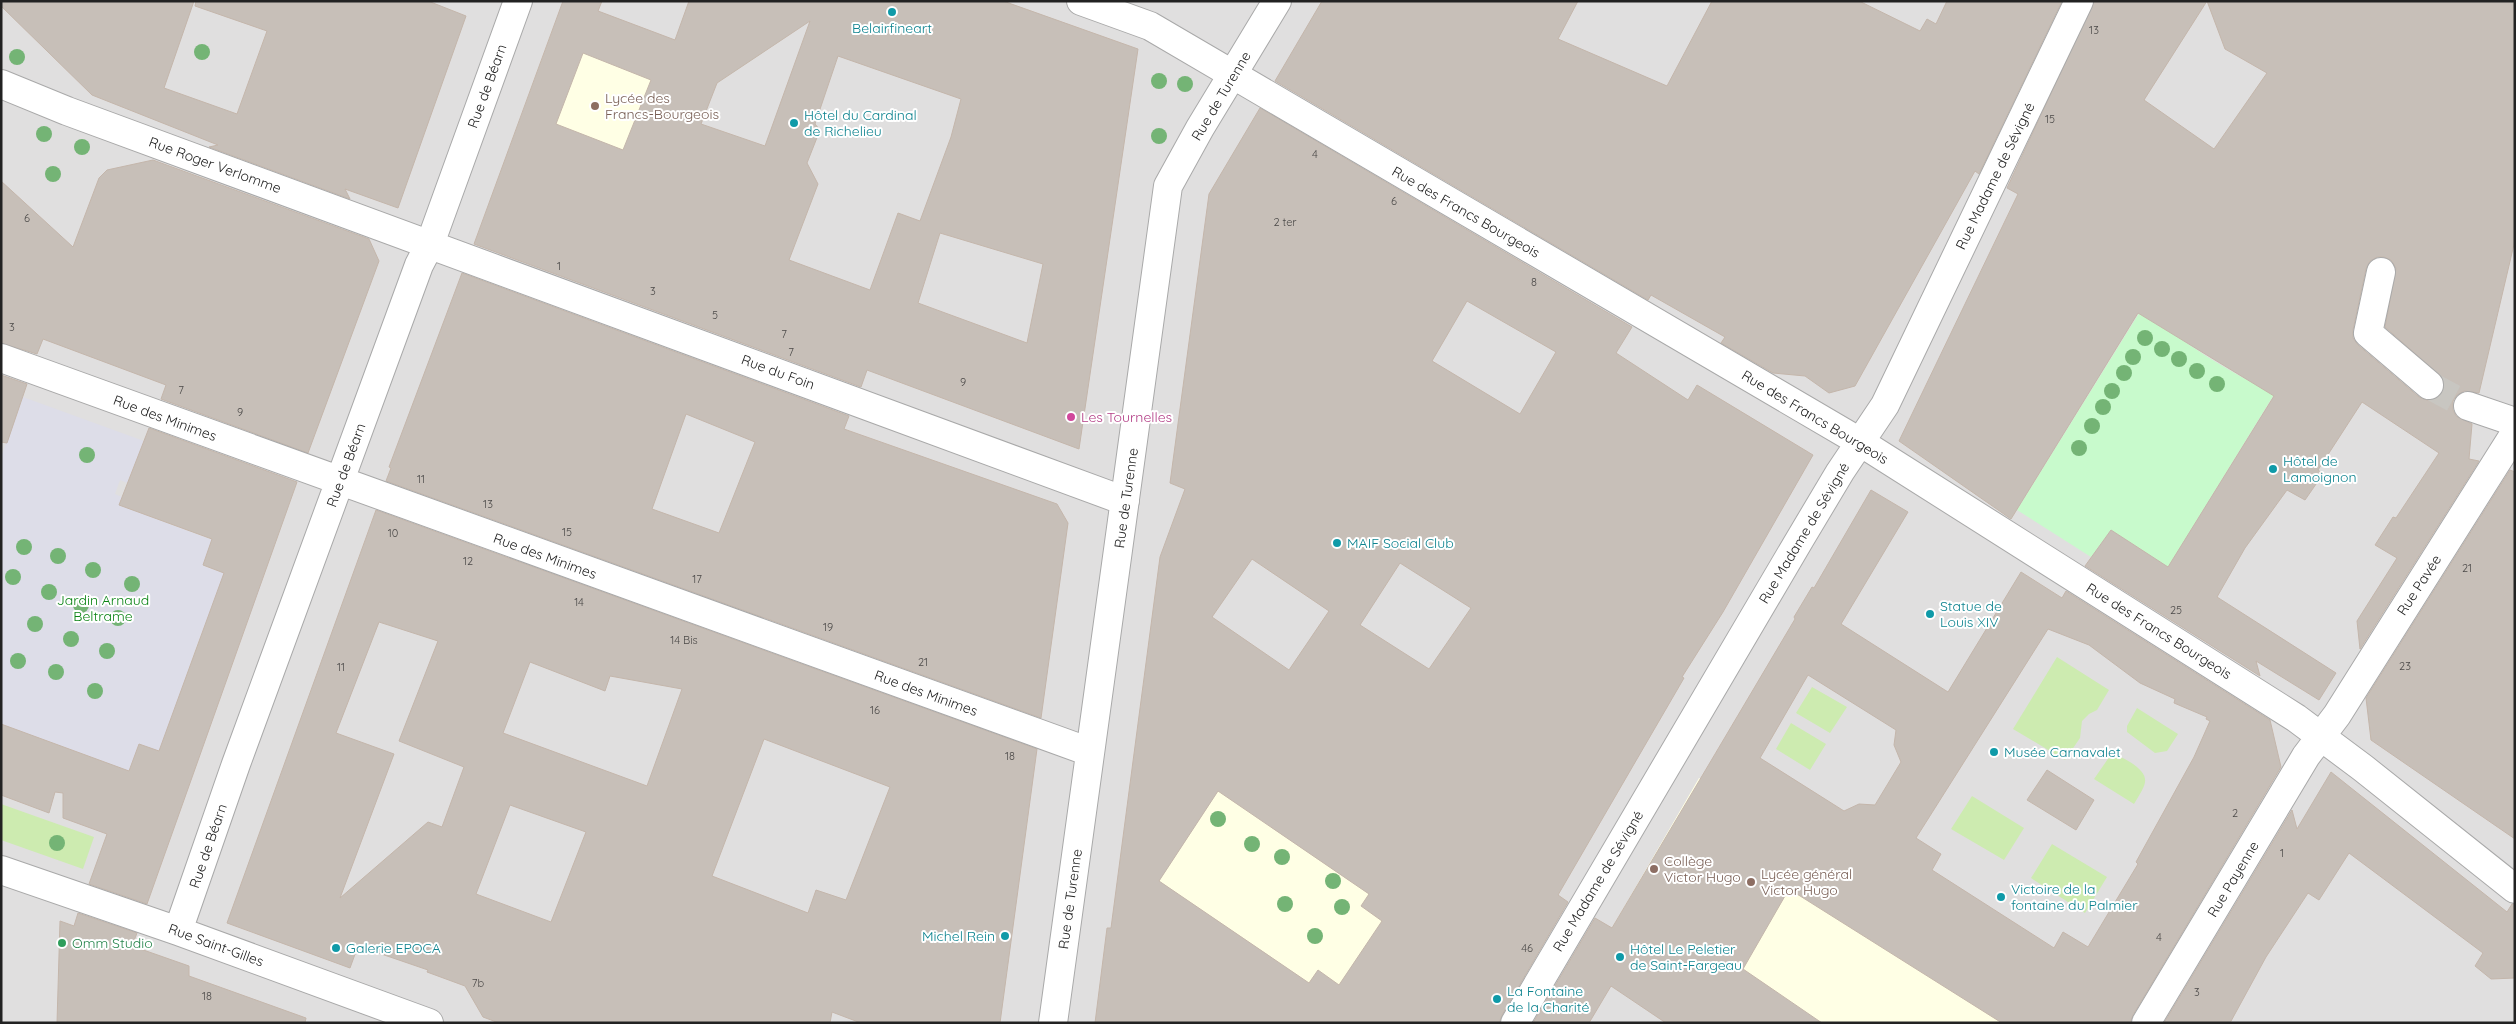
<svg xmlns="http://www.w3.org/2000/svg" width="2516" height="1024" viewBox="0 0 2516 1024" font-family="Quicksand,sans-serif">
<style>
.residential{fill:#e0dfdf}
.education{fill:#ffffe5}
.grass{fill:#cdebb0}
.park{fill:#c8facc}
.plaza{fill:#dddde8}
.building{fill:#c7bfb8;stroke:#c4b6ab;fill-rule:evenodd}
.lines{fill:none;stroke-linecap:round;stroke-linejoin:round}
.minor-tunnel{stroke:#c8c6c1;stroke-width:28;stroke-dasharray:28 14;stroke-linecap:butt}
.minor-casing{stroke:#a9a9a9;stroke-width:30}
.minor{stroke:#fff;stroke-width:28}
.tree{fill:#74b475}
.culture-dot{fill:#0f9aa8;stroke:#fff;stroke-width:2}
.education-dot{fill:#8d6e63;stroke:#fff;stroke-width:2}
.hotel-dot{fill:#d1479c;stroke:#fff;stroke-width:2}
.leisure-dot{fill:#2e9e5b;stroke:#fff;stroke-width:2}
.labels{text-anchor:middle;stroke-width:4;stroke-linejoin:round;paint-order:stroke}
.number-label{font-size:11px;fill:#4b4948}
.culture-label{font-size:14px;fill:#0d838f;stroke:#fff;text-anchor:start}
.street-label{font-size:14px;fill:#222;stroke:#fff}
.education-label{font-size:14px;fill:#785e54;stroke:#fff;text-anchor:start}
.hotel-label{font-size:14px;fill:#b23c85;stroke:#fff;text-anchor:start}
.park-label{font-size:14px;fill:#0c8416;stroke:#fff}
.leisure-label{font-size:14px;fill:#27864d;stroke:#fff;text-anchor:start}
</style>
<rect width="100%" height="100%" fill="#f2efe9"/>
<path class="residential" d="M1,1h2514v1022h-2514z"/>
<path class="education" d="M552,31l102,41 -2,127 -142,-52z
M1699,778l389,245h-337l-139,-95z
M1218,791l151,103 115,129 -175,-40 -150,-102z"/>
<path class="grass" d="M2057,657l52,33 -12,20 -8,4 -7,7 -2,17 -15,22 -52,-31z
M1812,687l35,20 -17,26 -34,-20z
M2137,708l41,26 -11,17 -12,2 -28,-21v-6z
M1791,723l35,21 -16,26 -34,-21z
M2112,753c7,2 12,6 18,9 23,15 16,22 4,42l-40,-25z
M1972,796l52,32 -20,32 -53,-31z
M1,804l93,33 -11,32 -82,-29z
M2052,844l55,33 -22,36 -54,-35z"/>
<path class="park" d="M2141,310c40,30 88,64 134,83l-107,174 -57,-37 -20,27 -74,-47z"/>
<path class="plaza" d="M23,397l121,44 -17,42 -7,-3 -5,14 7,3 -3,8 93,35 -9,26 58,20 -12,31 -36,-13 -17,43 -25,73 37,13 -12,32 -57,-21 -10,27 -128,-47v-267z"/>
<path class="building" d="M1,1h193l-30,87 73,26 30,-83 -72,-25 1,-5h232l38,15 -68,192 -53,-19 5,10 -141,-52 9,-2 -126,-50 -91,-89z
M563,1h39l-4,10 77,29 14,-39h314l135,48 -59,400 -212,-79 -6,17 -387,-143zM810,21l-45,125 -64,-22 16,-41zM583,53l68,27 -28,70 -67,-26zM838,56l123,43 -10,38 -31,84 -22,-8 -28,77 -81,-30 29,-76 -11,-21 13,-33 -5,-6zM940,233l103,31 -16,79 -109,-40z
M1322,1h256l-20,38 109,47 45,-85h147l61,30 7,-12 9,5 11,-23h115l-83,173 -4,-3 -120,215 -26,7 -24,-17 -32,-3 -52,-30 4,-6 -74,-42 -3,5 -373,-219z
M2094,1h421v239l-36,153 -15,-2 -7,4 -4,6v9l3,6 16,8 -3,35 10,2 -119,188 -3,-28 40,-63 -22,-13 18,-28 3,1 43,-65 -77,-51 -44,68 5,4 -18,26 -18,-10 -42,58 -28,49 119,76 -17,27 -63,-39 4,15 -175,-110 26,-36 57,37 106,-171 -136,-83 -127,206 -112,-78 119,-247 -11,-6zM2207,1l18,48 42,24 -53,76 -70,-49zM2377,257h7l7,3 5,8 -11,59 59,52v9l-3,7 -6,5h-8l-8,-3 -61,-52 -5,-7v-8l13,-61 4,-8z
M1260,108l372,219 -16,26 72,47 9,-15 116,70 -90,157 -41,65 2,1 -126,217 10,7 -66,113 -3,8h-404l12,-95h4l49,-371 25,-68 -15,-6 39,-289zM1467,301l89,51 -36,62 -88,-53zM1252,559l77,52 -40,59 -77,-53zM1400,563l71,45 -42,61 -69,-44zM1218,791l151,103 -8,12 21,15 -43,64 -21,-15 -9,13 -150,-102z
M153,160l216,79 10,22 -71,192 -147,-54 5,-14 -123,-46 -6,15 -36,-11v-162l72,66 26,-69 8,-8z
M462,273l387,143 -5,13 213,75 11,19 -27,195 -655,-237 5,-13 -2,-1zM686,414l69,28 -36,91 -67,-24z
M1,375l26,9 -20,59 -6,-1z
M149,428l148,54 -150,422 -58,-20 18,-50 -44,-16v-25l-8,-1 -6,21 -48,-18v-71l128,47 10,-27 20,7 65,-178 -21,-8 9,-26 -93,-34z
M2510,470l5,2v367l-144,-99 -5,-42z
M1871,490l37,22 -67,112 107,68 73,-120 41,26 4,-7 204,129 11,47 -148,248 -3,8h-128l-213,-134 -46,80 79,54h-156l-55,-37 -22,37h-56l62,-105 17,10 183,-309 -1,-2 18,-30 2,1zM2048,629l41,16 51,38 35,16 -1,4 33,14 -1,2 4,2 -16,36 -58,105 2,2 -50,83 -25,-15 -9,16 -122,-78 9,-16 -25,-16zM1808,675l88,55 -2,15 7,17 -26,43 -16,-1 -15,7 -84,-53z
M376,510l661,239 -37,274h-139l-29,-11 -2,11h-331l-16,-6 -18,-31 -38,-14 1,-2 -70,-24 -8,22 -123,-45zM379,622l59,19 -39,100 65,26 -22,60 -14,-5 -88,76 54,-144 -58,-21zM530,662l75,29 5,-15 72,13 -35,97 -144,-53zM764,739l126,48 -44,113 -30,-10 -8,23 -96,-37zM510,805l76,27 -35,90 -75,-28z
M2047,770l47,30 -18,30 -49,-30z
M2331,772l176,140 5,-8h3v74l-24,1 -16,-13 8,-13 -134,-100 -30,47 -11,-7 -42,64 -36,66h-66l128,-213 5,19z
M78,913l59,20 -5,13 57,20v10l117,42 -1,5h-248l3,-102 14,5z"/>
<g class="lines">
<path class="minor-tunnel" d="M2429,385l39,21"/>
<defs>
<path id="minor" d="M1081,1l69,25 710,416 436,276 67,50 152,121
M1,84l66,27 1058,390
M2381,272l-13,61 61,52
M1,358l1089,394
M2468,406l47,16
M1,870l177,61 251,92
M178,931l58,-167 183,-499 11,-21 88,-243
M1053,1023l115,-837 32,-58 77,-127
M1515,1023l285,-484 40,-67 45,-67 194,-404
M2146,1023l160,-267 31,-41 178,-282"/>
</defs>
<use href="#minor" class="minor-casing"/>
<use href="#minor" class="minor"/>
</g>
<g class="tree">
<circle cx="202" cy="52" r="8"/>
<circle cx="17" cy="57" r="8"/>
<circle cx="1159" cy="81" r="8"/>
<circle cx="1185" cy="84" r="8"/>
<circle cx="44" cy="134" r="8"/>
<circle cx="1159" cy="136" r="8"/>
<circle cx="82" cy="147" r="8"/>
<circle cx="53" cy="174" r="8"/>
<circle cx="2145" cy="338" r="8"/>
<circle cx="2162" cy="349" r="8"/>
<circle cx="2133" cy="357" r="8"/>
<circle cx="2179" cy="359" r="8"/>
<circle cx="2197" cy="371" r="8"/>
<circle cx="2124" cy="373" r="8"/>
<circle cx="2217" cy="384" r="8"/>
<circle cx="2112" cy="391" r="8"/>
<circle cx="2103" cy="407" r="8"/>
<circle cx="2092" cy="426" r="8"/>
<circle cx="2079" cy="448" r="8"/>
<circle cx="87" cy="455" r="8"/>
<circle cx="24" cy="547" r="8"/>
<circle cx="58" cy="556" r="8"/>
<circle cx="93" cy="570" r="8"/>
<circle cx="13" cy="577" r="8"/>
<circle cx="132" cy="584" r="8"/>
<circle cx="49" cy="592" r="8"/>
<circle cx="81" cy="605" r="8"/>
<circle cx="118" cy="618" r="8"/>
<circle cx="35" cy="624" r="8"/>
<circle cx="71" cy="639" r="8"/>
<circle cx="107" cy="651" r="8"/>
<circle cx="18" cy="661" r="8"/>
<circle cx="56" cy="672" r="8"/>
<circle cx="95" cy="691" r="8"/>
<circle cx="1218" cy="819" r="8"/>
<circle cx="57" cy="843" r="8"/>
<circle cx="1252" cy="844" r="8"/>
<circle cx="1282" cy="857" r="8"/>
<circle cx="1333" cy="881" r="8"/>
<circle cx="1285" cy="904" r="8"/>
<circle cx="1342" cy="907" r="8"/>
<circle cx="1315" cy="936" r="8"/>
</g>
<g class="culture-dot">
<circle cx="892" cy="12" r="5"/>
<circle cx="794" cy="123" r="5"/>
<circle cx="2273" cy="469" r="5"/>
<circle cx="1337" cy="543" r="5"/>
<circle cx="1930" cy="614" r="5"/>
<circle cx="1994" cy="752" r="5"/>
<circle cx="2001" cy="897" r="5"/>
<circle cx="1005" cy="936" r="5"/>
<circle cx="336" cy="948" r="5"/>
<circle cx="1620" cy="957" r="5"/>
<circle cx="1497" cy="999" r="5"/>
</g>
<g class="education-dot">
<circle cx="595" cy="106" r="5"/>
<circle cx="1654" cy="869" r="5"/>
<circle cx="1751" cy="882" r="5"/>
</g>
<circle class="hotel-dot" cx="1071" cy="417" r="5"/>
<circle class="leisure-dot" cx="62" cy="943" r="5"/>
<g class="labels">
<g class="number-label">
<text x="2094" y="34">13</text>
<text x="2050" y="123">15</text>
<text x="1315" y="158">4</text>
<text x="1394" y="205">6</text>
<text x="27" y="222">6</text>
<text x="1285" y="226">2 ter</text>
<text x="559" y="270">1</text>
<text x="1534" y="286">8</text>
<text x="653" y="295">3</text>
<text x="715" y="319">5</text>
<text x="12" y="331">3</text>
<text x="784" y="338">7</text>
<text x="791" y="356">7</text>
<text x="963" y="386">9</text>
<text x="181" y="394">7</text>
<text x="240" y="416">9</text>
<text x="421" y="483">11</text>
<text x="488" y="508">13</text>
<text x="567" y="536">15</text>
<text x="393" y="537">10</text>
<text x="468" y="565">12</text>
<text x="2467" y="572">21</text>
<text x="697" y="583">17</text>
<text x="579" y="606">14</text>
<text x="2176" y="614">25</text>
<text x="828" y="631">19</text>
<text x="684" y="644">14 Bis</text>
<text x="923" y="666">21</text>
<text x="2405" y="670">23</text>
<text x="341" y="671">11</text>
<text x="875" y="714">16</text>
<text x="1010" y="760">18</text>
<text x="2235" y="817">2</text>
<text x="2282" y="857">1</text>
<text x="2159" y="941">4</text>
<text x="1527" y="952">46</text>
<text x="478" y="987">7b</text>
<text x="2197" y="996">3</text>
<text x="207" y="1000">18</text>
</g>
<g class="culture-label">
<text x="892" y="33" text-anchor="middle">Belairfineart</text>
<text x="804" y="120">Hôtel du Cardinal<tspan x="804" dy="16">de Richelieu</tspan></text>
<text x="2283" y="466">Hôtel de<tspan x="2283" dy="16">Lamoignon</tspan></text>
<text x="1347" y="548">MAIF Social Club</text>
<text x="1940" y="611">Statue de<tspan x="1940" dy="16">Louis XIV</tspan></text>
<text x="2004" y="757">Musée Carnavalet</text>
<text x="2011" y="894">Victoire de la<tspan x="2011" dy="16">fontaine du Palmier</tspan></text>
<text x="995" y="941" text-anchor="end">Michel Rein</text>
<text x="346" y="953">Galerie EPOCA</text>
<text x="1630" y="954">Hôtel Le Peletier<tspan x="1630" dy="16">de Saint-Fargeau</tspan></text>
<text x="1507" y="996">La Fontaine<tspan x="1507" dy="16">de la Charité</tspan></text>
</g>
<g class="street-label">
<text transform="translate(487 86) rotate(-70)" y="5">Rue de Béarn</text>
<text transform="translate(1221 96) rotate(-59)" y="5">Rue de Turenne</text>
<text transform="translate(215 165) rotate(20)" y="5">Rue Roger Verlomme</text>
<text transform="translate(1995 176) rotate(-64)" y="5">Rue Madame de Sévigné</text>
<text transform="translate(1466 212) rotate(30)" y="5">Rue des Francs Bourgeois</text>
<text transform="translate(778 372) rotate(20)" y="5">Rue du Foin</text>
<text transform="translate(1815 417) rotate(31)" y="5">Rue des Francs Bourgeois</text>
<text transform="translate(165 418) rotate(20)" y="5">Rue des Minimes</text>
<text transform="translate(346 465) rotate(-70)" y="5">Rue de Béarn</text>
<text transform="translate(1126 498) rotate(-82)" y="5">Rue de Turenne</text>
<text transform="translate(1804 533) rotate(-59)" y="5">Rue Madame de Sévigné</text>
<text transform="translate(545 556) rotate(20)" y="5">Rue des Minimes</text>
<text transform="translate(2419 585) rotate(-57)" y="5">Rue Pavée</text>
<text transform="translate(2159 631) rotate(32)" y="5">Rue des Francs Bourgeois</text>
<text transform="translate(926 693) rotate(20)" y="5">Rue des Minimes</text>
<text transform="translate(208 846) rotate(-71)" y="5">Rue de Béarn</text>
<text transform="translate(2233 879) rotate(-59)" y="5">Rue Payenne</text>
<text transform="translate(1598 881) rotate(-59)" y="5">Rue Madame de Sévigné</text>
<text transform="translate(1070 899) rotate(-82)" y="5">Rue de Turenne</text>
<text transform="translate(216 945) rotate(20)" y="5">Rue Saint-Gilles</text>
</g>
<g class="education-label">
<text x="605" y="103">Lycée des<tspan x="605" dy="16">Francs-Bourgeois</tspan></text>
<text x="1664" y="866">Collège<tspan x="1664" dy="16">Victor Hugo</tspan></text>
<text x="1761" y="879">Lycée général<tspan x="1761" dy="16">Victor Hugo</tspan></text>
</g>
<g class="hotel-label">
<text x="1081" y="422">Les Tournelles</text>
</g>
<g class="park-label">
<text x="103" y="605">Jardin Arnaud<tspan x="103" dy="16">Beltrame</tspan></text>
</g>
<g class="leisure-label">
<text x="72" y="948">Omm Studio</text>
</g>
</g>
<rect width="2516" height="1024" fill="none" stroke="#222222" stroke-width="5"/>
</svg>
